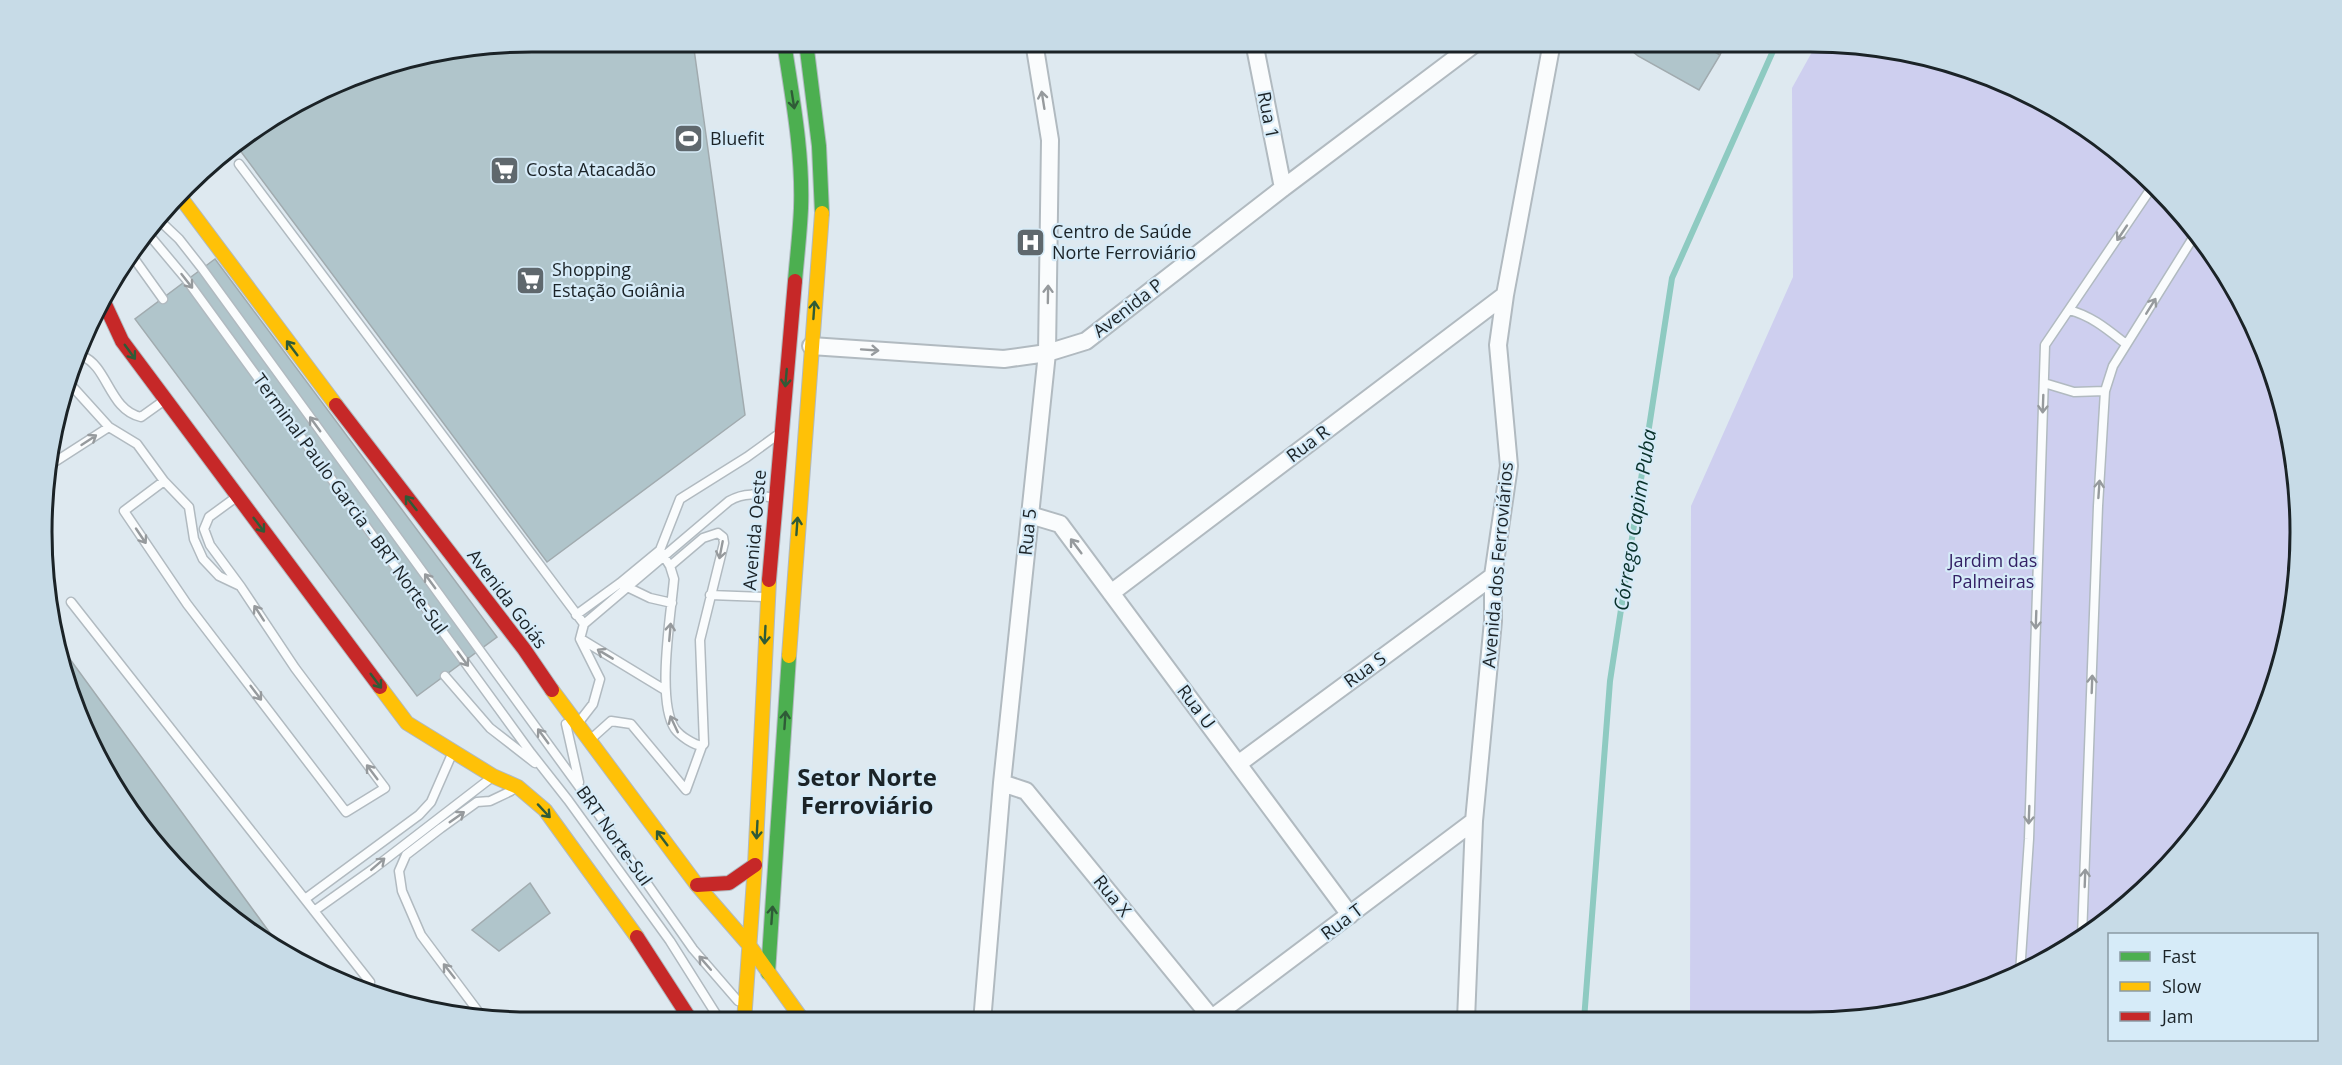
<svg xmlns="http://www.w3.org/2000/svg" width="2342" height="1065" viewBox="0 0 2342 1065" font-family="'Open Sans',sans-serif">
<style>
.green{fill:#cecfef}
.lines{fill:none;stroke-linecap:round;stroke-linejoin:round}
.stream{stroke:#8ecac1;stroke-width:6}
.building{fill:#b0c5cb;stroke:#a1abaf;stroke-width:1.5}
.lane-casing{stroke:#b1bac0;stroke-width:11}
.street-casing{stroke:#b1bac0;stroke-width:20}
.fast-casing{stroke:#b1bac0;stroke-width:16}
.slow-casing{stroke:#b1bac0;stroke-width:16}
.jam-casing{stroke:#b1bac0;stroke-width:16}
.lane{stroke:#fafcfd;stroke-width:8}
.street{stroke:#fafcfd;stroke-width:16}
.fast{stroke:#4caf50;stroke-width:14}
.slow{stroke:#ffc107;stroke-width:14}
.jam{stroke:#c62828;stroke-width:14}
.oneway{stroke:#2f5b37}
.oneway2{stroke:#969a9d}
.labels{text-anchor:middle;stroke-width:4.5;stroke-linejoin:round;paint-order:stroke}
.street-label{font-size:18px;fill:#1b2327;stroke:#d6ebf8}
.poi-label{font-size:18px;fill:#1b2327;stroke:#d6ebf8;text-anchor:start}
.park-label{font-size:18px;fill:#342165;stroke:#d6ebf8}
.water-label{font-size:20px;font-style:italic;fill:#09322b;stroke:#d6ebf8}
.district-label{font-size:24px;font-weight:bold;fill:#1b2327;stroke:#d6ebf8}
.rim{fill:none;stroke:#1b2327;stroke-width:3}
</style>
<rect width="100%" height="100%" fill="#dee9f0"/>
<path class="green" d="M1817,43l88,8 92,28 85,45 74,61 61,75 46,84 28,92 9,96 -9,96 -28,92 -64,111 -91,90 -110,65 -124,33h-184l1,-513 102,-229 -1,-189z"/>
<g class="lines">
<path class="stream" d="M1584,1020l26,-339 62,-403 105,-236"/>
</g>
<path class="building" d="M532,42h161l52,373 -198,147 -311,-417 52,-37 87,-40z
M1621,42h78l21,13 -21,35 -61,-34z
M1699,42h27l-6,13z
M215,259l282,378 -80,59 -282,-377z
M56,640l222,304 -69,-43 -101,-124 -40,-87z
M530,883l20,30 -51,38 -27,-21z"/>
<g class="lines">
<defs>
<path id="lane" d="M239,164l345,460 -4,15 20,40 -7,25 -14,18
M161,222l18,17 22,28 379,521 113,161 45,52
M150,236l36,43 345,474 37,47 102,141 51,81
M133,257l30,42
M2069,310c23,6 39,20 57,34
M82,356c26,10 27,54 59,61l21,-15
M2044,383l30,9 31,-1
M71,385l38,42 28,17 27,37 25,26 5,32 9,20 16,17 19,9
M50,465l59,-38
M164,481l-40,30 63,93 159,208 39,-24 -90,-120 -54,-81 -31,-42 -6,-16 5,-12 26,-19
M660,550l10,16 4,13c-3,35 -18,122 1,150 5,7 19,16 27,17l2,-2 -4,-104 24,-97 -1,-6 -5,-4 -15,5 -33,28
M623,585l27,13 22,5
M710,595l54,2
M71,602l299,380
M576,615l44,-32 40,-33 20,-51 67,-42 29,-21
M584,624l145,-123c16,-9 27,-7 44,-3
M581,639l84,51
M445,676l45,52 45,35
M566,724l13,58
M591,739l20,-18 20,3 55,66 16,-44
M305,899l114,-84 12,-13 21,-48
M314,911l59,-42 118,-91
M2082,937l16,-431 7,-115 8,-25 83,-133
M2020,973l9,-134 16,-494 109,-161
M483,1018l-62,-83 -19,-44 -3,-20 7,-16 35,-27 36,-26 13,-1 21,-10"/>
<path id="street" d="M1254,42l29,146
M811,346l193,13 43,-6 39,-12 197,-153 194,-146
M1030,515l30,9 290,391
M1111,593l394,-298
M1238,764l255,-188
M1002,783l24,8 188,230
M1466,1020l8,-199 19,-200v-45l16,-110 -11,-121 7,-50 47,-253
M1208,1021l266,-200
M982,1022l20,-239 45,-430 3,-213 -16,-98"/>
<path id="fast" d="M784,42c8,54 19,110 17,166 -1,24 -4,49 -6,73
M806,42l13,104 3,67
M768,973l21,-317"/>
<path id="slow" d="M181,198l155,207
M789,656l33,-443
M380,687l27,36 86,53 25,11 27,23 92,127
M552,690l145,195 52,60 55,77
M744,1022l11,-157 14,-285"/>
<path id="jam" d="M103,300l19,41 258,346
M336,405l188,244 28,41
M769,580l26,-299
M697,885l32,-2 26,-18
M637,937l55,85"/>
</defs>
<use href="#lane" class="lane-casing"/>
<use href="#street" class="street-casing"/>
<use href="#fast" class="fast-casing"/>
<use href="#slow" class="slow-casing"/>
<use href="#jam" class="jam-casing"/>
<use href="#lane" class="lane"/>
<use href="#street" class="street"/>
<use href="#fast" class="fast"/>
<use href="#slow" class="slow"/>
<use href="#jam" class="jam"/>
</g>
<defs><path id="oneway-shaft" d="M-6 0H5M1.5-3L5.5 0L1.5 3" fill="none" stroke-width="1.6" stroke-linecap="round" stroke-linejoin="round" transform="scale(1.5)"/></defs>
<g class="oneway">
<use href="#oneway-shaft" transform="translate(793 100) rotate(81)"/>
<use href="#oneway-shaft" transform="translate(814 310) rotate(-86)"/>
<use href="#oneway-shaft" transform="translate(292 348) rotate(-127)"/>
<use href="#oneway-shaft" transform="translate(130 352) rotate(54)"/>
<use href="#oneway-shaft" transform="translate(786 378) rotate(95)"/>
<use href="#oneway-shaft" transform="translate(411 503) rotate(-128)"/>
<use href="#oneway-shaft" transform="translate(259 525) rotate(53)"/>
<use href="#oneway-shaft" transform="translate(797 526) rotate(-86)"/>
<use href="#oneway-shaft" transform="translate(765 635) rotate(93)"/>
<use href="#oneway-shaft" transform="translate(376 681) rotate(53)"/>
<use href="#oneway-shaft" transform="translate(785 720) rotate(-86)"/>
<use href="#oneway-shaft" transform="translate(544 811) rotate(47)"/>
<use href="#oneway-shaft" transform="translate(757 830) rotate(93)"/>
<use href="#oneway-shaft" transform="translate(662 838) rotate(-127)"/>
<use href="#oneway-shaft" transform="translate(772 915) rotate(-86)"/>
</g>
<g class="oneway2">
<use href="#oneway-shaft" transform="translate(1043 100) rotate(-99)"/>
<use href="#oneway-shaft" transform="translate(2122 233) rotate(124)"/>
<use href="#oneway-shaft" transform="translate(187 281) rotate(52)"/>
<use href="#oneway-shaft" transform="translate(1048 294) rotate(-89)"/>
<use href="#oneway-shaft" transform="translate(2151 306) rotate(-58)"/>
<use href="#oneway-shaft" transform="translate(870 350) rotate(4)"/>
<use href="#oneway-shaft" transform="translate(2043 404) rotate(92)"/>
<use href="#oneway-shaft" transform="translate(315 424) rotate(-126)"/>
<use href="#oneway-shaft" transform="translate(89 440) rotate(-33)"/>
<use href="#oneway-shaft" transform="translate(2099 489) rotate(-86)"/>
<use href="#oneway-shaft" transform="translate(141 536) rotate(56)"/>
<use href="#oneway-shaft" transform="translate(1076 546) rotate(-127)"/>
<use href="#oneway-shaft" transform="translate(721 550) rotate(101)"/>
<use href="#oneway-shaft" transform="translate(430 581) rotate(-126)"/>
<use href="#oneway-shaft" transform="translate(259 613) rotate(-123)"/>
<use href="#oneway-shaft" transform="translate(2036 620) rotate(92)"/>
<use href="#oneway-shaft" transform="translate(670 632) rotate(-85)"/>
<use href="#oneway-shaft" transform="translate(605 654) rotate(-149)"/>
<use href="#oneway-shaft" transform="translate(463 659) rotate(54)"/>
<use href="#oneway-shaft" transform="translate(2092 684) rotate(-88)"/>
<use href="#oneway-shaft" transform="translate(256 693) rotate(53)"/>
<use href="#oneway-shaft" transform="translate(674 724) rotate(-115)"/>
<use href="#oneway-shaft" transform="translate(543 736) rotate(-126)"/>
<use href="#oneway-shaft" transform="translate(372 772) rotate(-127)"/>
<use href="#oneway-shaft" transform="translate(2029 815) rotate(92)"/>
<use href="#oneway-shaft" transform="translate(457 817) rotate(-35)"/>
<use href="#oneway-shaft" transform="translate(378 864) rotate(-41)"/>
<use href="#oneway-shaft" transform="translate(2085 878) rotate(-88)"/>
<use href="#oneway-shaft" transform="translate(705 963) rotate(-131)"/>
<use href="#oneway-shaft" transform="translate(449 971) rotate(-128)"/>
</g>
<defs>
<symbol id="stadium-square" viewBox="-11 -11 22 22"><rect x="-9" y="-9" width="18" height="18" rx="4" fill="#5f686d" stroke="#d6ebf8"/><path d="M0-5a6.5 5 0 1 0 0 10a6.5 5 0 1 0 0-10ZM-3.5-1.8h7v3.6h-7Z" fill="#fff"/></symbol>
<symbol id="supermarket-square" viewBox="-11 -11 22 22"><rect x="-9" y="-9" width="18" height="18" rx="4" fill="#5f686d" stroke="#d6ebf8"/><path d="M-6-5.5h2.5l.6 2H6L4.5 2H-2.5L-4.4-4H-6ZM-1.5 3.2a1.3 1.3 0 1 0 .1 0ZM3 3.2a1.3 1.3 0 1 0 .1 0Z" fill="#fff"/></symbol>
<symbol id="hospital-square" viewBox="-11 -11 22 22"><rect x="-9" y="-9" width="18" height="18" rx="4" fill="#5f686d" stroke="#d6ebf8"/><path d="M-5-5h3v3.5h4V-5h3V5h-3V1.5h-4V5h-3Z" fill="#fff"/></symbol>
</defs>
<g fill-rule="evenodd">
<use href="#stadium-square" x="672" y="122" width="33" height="33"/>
<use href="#supermarket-square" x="488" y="154" width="33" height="33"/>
<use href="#hospital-square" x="1014" y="226" width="33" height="33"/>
<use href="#supermarket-square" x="514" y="264" width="33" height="33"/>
</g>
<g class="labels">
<g class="street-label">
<text transform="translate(1268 115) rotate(79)" y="6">Rua 1</text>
<text transform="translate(1128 308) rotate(-38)" y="6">Avenida P</text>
<text transform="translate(1308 444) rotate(-37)" y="6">Rua R</text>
<text transform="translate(350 504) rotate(54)" y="6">Terminal Paulo Garcia - BRT Norte-Sul</text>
<text transform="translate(755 530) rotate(-85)" y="6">Avenida Oeste</text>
<text transform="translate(1028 532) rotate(-84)" y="6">Rua 5</text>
<text transform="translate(1498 565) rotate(-85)" y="6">Avenida dos Ferroviários</text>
<text transform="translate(507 599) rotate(53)" y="6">Avenida Goiás</text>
<text transform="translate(1365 670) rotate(-36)" y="6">Rua S</text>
<text transform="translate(1196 707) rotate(53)" y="6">Rua U</text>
<text transform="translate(614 836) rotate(55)" y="6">BRT Norte-Sul</text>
<text transform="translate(1112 896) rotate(51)" y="6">Rua X</text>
<text transform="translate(1342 922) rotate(-37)" y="6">Rua T</text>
</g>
<g class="poi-label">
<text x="710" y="145">Bluefit</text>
<text x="526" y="176">Costa Atacadão</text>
<text x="1052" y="238">Centro de Saúde<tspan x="1052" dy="21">Norte Ferroviário</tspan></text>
<text x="552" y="276">Shopping<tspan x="552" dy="21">Estação Goiânia</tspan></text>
</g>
<g class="park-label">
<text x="1993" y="567">Jardim das<tspan x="1993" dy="21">Palmeiras</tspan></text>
</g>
<g class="water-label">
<text transform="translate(1635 520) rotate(-81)" y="7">Córrego Capim Puba</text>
</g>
<g class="district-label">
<text x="867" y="786">Setor Norte<tspan x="867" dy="28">Ferroviário</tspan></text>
</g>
</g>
<path d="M0 0H2342V1065H0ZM532 52H1810A480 480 0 0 1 2290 532V532A480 480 0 0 1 1810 1012H532A480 480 0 0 1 52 532V532A480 480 0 0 1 532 52Z" fill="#c7dbe7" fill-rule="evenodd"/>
<path class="rim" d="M532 52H1810A480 480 0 0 1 2290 532V532A480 480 0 0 1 1810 1012H532A480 480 0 0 1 52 532V532A480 480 0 0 1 532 52Z"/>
<rect x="2108" y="933" width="210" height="108" fill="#d6ebf8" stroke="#8b9ba4" stroke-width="1.5"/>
<rect x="2120" y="952" width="30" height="9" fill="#4caf50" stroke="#8b9ba4" stroke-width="1.5"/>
<text x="2162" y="963" font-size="18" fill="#1b2327">Fast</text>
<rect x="2120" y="982" width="30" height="9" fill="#ffc107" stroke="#8b9ba4" stroke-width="1.5"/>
<text x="2162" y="993" font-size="18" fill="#1b2327">Slow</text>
<rect x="2120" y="1012" width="30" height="9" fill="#c62828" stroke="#8b9ba4" stroke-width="1.5"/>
<text x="2162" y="1023" font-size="18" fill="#1b2327">Jam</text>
</svg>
